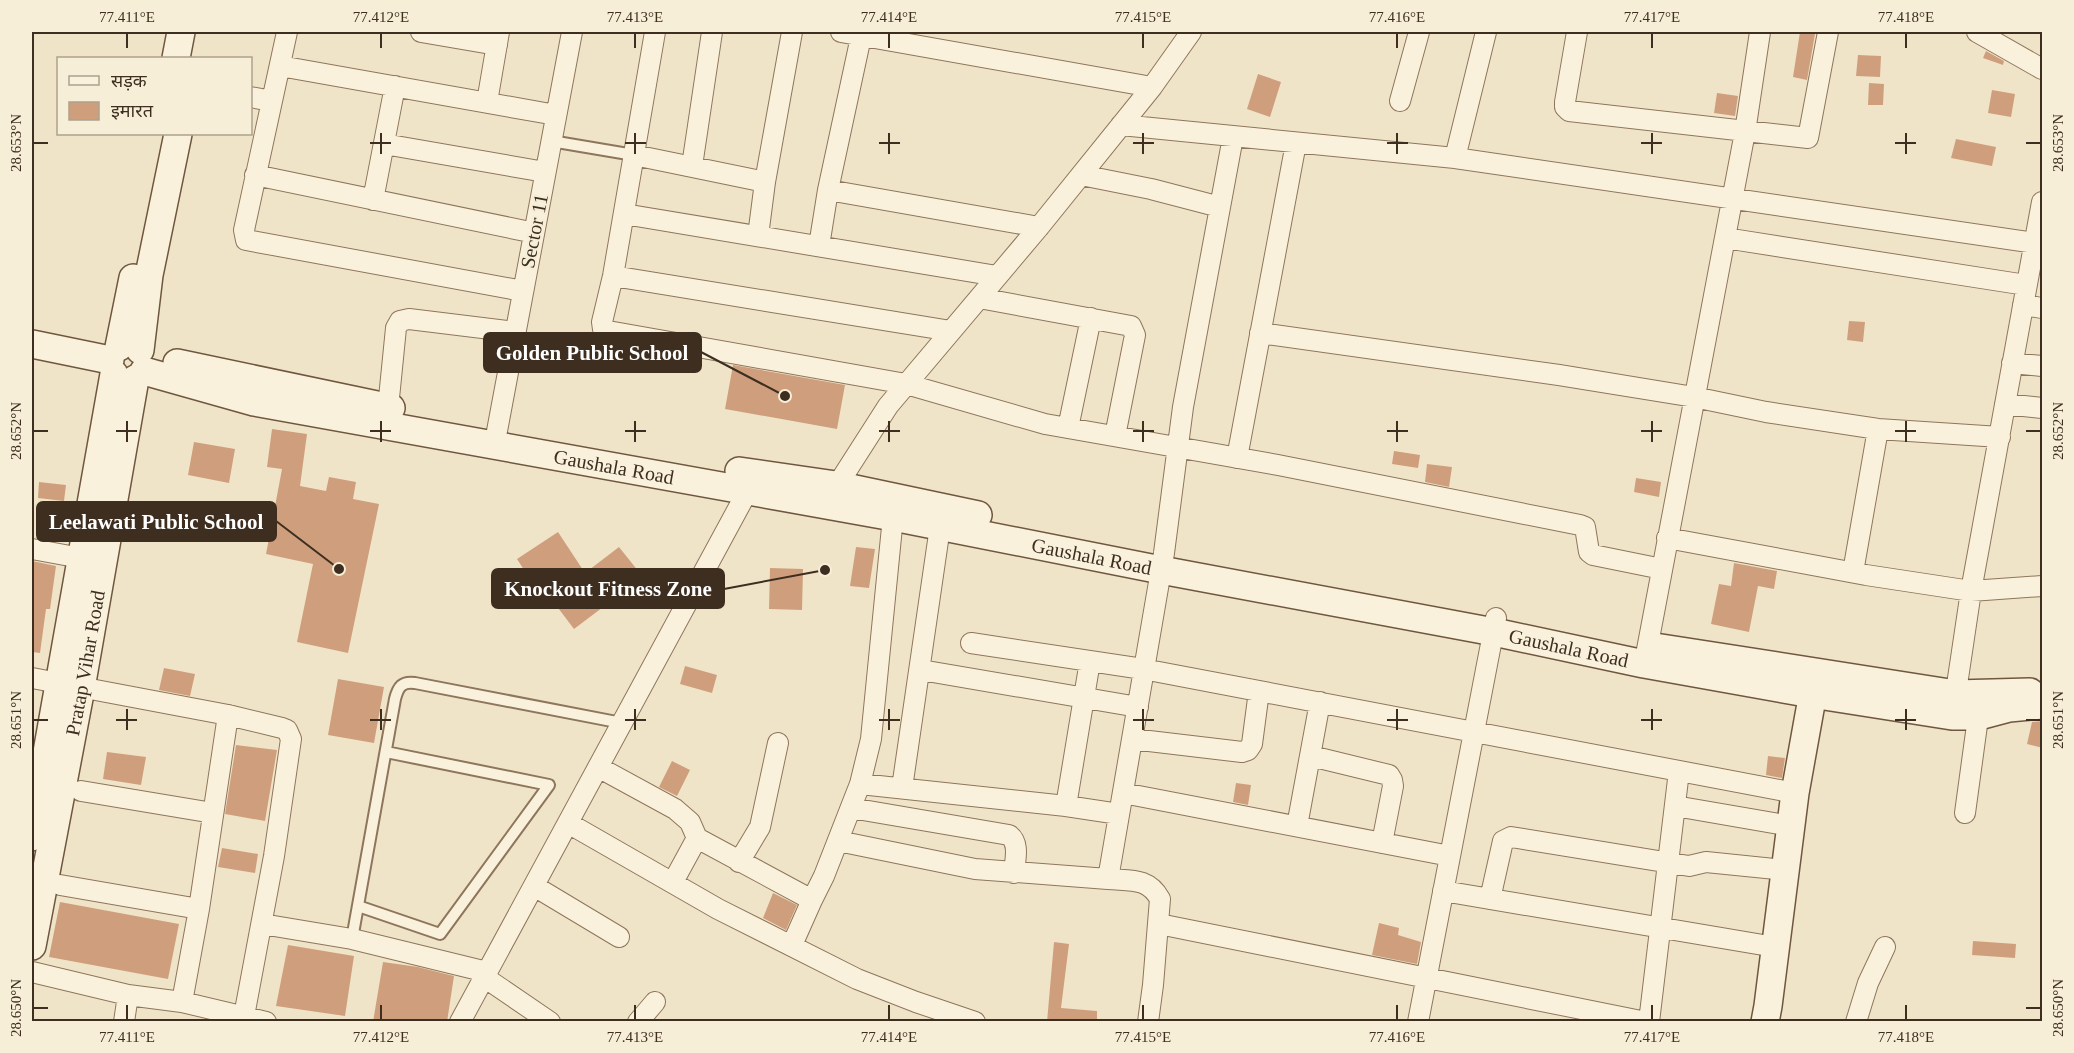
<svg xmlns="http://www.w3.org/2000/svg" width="2074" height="1053" viewBox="0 0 2074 1053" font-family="'Times New Roman','Noto Sans Devanagari',serif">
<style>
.building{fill:#cf9f7d}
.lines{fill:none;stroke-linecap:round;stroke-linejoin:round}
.lane-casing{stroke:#8d765c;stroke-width:14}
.street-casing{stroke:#8d765c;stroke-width:22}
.secondary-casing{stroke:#6f573f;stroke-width:30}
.lane{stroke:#faf1dc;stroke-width:10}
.street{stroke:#faf1dc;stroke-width:20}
.secondary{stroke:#faf1dc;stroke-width:27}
.ticks{fill:none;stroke:#3d2e20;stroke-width:2}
.labels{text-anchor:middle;stroke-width:5;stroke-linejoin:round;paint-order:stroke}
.street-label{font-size:20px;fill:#3d2e20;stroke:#f7eed8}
.leader{fill:none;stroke:#3d2e20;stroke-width:2}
.callout-dot{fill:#3d2e20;stroke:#f7eed8;stroke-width:2}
.callout{fill:#3d2e20;stroke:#3d2e20;stroke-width:2}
.callout-label{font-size:21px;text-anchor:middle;font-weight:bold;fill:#fff}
.neatline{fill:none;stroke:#3d2e20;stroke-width:2}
.ticks-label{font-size:15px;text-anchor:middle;fill:#3d2e20}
</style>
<rect width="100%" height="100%" fill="#f0e4c8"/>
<path class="building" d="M1800,32l15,2 -8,46 -14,-3z
M1986,51l18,10 -1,4 -20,-7z
M1858,55l23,1 -1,21 -24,-1z
M1258,74l23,8 -11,35 -23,-8z
M1869,83l15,1 -1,21h-15z
M1992,90l23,4 -4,23 -23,-4z
M1717,93l21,3 -3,20 -21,-3z
M1956,139l40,8 -4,19 -41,-8z
M1849,321l16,1 -2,20 -16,-2z
M733,365l112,20 -8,44 -112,-20z
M272,429l35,5 -7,52 26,5 3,-14 27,5 -3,17 26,5 -31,149 -51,-11 16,-78 -47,-10 16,-85 -15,-2z
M194,442l41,7 -6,34 -41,-8z
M1394,451l26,4 -2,13 -26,-4z
M1427,464l25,3 -3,20 -24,-5z
M1636,478l25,4 -2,15 -25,-5z
M39,482l27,3 -2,16 -26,-3z
M558,532l27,41 34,-26 24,30 -69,52 -34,-45 -5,3 -18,-28z
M856,547l19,2 -6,39 -19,-2z
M32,561l24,5 -6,43h-4l-6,44 -8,-1z
M1734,563l43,8 -3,18 -16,-3 -9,46 -38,-8 8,-40 12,2z
M770,568l33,1 -1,41 -33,-1z
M685,666l32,9 -5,18 -32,-9z
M164,668l31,6 -5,22 -31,-6z
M338,679l46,8 -10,56 -46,-8z
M2043,721v27l-16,-4 5,-22z
M236,745l41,5 -12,71 -40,-7z
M107,752l39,5 -5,28 -38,-6z
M1768,756l17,2 -3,20 -16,-3z
M672,761l18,9 -13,26 -18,-9z
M1236,783l15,2 -3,20 -15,-3z
M222,848l36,6 -3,19 -37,-6z
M773,893l24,12 -11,25 -23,-12z
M60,902l119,22 -11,55 -119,-22z
M1379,923l20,5 -1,7 23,7 -4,22 -45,-9z
M1973,941l43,3 -1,14 -43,-3z
M1054,942l15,2 -8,64 36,3v11h-50z
M288,945l66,11 -9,60 -69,-10z
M383,962l35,5 36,9 -7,46h-74z"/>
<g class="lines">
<defs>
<path id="lane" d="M551,141l83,14
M358,906l82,28 109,-149 -163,-33
M352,939l43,-240c3,-12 7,-18 20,-16l207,40"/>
<path id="street" d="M287,32l-43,198 2,10 277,51
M421,32l76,13
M655,32l-42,244 -11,46 1,7 5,2 298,53 139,40 233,41 302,60 5,2 4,25 4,3 69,14
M841,32l311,55
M1577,32l-12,70v5l4,4 239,27 20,-106
M1977,32l65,37
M280,66l276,49
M250,97l22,4
M1400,101l19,-69
M487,102l12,-70
M1121,125l334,33 587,86
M384,144l161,28
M634,155l131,27
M1455,158l31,-126
M692,166l20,-134
M255,175l275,57
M1081,175l70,14 69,18
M828,190l211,37
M373,200l22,-114
M624,214l373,62
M758,236l7,-54 27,-150
M1725,238l301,47
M819,246l9,-56 34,-158
M613,276l338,55
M979,298l152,28 4,9 -20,101
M2023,305l19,3
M1260,333l299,42 135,22 72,15 112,17 122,8
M2012,363l30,3
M2005,404l37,4
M388,408l8,-80 4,-7 9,-2 106,13
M1068,428l23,-110
M497,431l75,-399
M1237,458l59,-315
M831,495l57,-89 151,-179 113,-140 39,-55
M1667,538l199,37 105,16 71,-5
M32,549l49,9
M1853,572l25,-143
M971,643l172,26 652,124
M1645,660l100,-528 15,-100
M921,670l217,37
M32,678l196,37 54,13 5,2 4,9 -17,117 -30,160
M1954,705l17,-114 71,-389
M1132,739l110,13 6,-2 4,-6 7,-53
M1311,756l78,19 3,5 1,6 -11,57
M598,767l77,42 15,13 7,16 115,62 12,-24 36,-92 11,-45 22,-222
M860,784l206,22 53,8
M902,788l38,-261
M81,791l132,22
M1123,793l327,63
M1066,806l24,-145
M1675,806l116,20
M851,808l158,27c11,8 6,25 5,38
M1965,813l15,-110
M568,823l150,86 139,70 59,23 59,20
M1297,826l23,-124
M838,841l137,28 133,10
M739,862l21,-35 18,-84
M673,882l24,-44
M60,885l139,24
M534,886l85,51
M1443,891l332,56
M1490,899l13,-58 8,-4 178,29 17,-4 79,8
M262,924l90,15 135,33
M1159,924l487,98
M792,945l20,-45
M32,972l96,23 54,7 84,20
M484,977l66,45
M182,1002l17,-93 29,-194
M124,1022l4,-27
M460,1022l293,-541
M638,1022l17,-20
M1148,1022l5,-37 7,-86c-12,-22 -30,-18 -52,-20l56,-326 19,-146 50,-270
M1418,1022l78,-404
M1649,1022l30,-251
M1856,1022l12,-39 17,-36"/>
<g id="secondary">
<path d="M176,58l5,-26"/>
<path d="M32,344l78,16"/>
<path d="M119,347l14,-69"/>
<path d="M140,350l9,-75 29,-141"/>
<path d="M177,363l214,45"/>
<path id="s1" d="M144,371l110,31 639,115 268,53 333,62 150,32 168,30 140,22h27l30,-8 33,-3"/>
<path d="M739,471l97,14 142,30"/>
<path d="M1655,647l301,47 74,-2"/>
<path d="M32,837l82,-463"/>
<path id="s2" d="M32,946l49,-258 54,-309"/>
<path d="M1765,1022l3,-16 27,-213 21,-117"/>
</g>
</defs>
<use href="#lane" class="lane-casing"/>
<use href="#street" class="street-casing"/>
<use href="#secondary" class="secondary-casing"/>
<use href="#lane" class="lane"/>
<use href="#street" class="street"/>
<use href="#secondary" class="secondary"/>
</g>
<path class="ticks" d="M127,33v15M381,33v15M635,33v15M889,33v15M1143,33v15M1397,33v15M1652,33v15M1906,33v15M381,133v21M635,133v21M889,133v21M1143,133v21M1397,133v21M1652,133v21M1906,133v21M33,143h15M370,143h21M625,143h21M879,143h21M1133,143h21M1387,143h21M1641,143h21M1895,143h21M2026,143h15M127,421v21M381,421v21M635,421v21M889,421v21M1143,421v21M1397,421v21M1652,421v21M1906,421v21M33,431h15M116,431h21M370,431h21M625,431h21M879,431h21M1133,431h21M1387,431h21M1641,431h21M1895,431h21M2026,431h15M127,709v21M381,709v21M635,709v21M889,709v21M1143,709v21M1397,709v21M1652,709v21M1906,709v21M33,720h15M116,720h21M370,720h21M625,720h21M879,720h21M1133,720h21M1387,720h21M1641,720h21M1895,720h21M2026,720h15M127,1005v15M381,1005v15M635,1005v15M889,1005v15M1143,1005v15M1397,1005v15M1652,1005v15M1906,1005v15M33,1008h15M2026,1008h15"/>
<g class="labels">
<g class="street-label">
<text transform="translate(534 231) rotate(-79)" y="7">Sector 11</text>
<text dy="7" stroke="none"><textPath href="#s1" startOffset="480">Gaushala Road</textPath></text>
<text dy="7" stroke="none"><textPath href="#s1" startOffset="966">Gaushala Road</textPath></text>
<text dy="7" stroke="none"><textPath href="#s1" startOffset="1452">Gaushala Road</textPath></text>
<text dy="7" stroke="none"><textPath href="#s2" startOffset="288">Pratap Vihar Road</textPath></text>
</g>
</g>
<path class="leader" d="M785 396L701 352M339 569L276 521M825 570L724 589"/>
<g class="callout-dot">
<circle cx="785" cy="396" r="6"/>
<circle cx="339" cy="569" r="6"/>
<circle cx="825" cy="570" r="6"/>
</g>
<g class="callout">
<rect x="484" y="333" width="217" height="39" rx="6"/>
<rect x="37" y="502" width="239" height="39" rx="6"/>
<rect x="492" y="569" width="232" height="39" rx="6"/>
</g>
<g class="callout-label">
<text x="592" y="360">Golden Public School</text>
<text x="156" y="529">Leelawati Public School</text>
<text x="608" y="596">Knockout Fitness Zone</text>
</g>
<rect width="2074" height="1053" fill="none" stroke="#f7eed8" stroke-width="66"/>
<rect x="57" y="57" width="195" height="78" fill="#f7eed8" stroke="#ada18e" stroke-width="1.5"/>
<rect x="69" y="76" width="30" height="9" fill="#faf1dc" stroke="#ada18e" stroke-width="1.5"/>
<text x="111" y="87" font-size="18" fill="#3d2e20">सड़क</text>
<rect x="69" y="102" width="30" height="18" fill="#cf9f7d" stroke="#ada18e" stroke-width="1.5"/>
<text x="111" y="117" font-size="18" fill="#3d2e20">इमारत</text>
<rect x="33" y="33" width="2008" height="987" class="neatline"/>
<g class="ticks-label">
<text x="127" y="22">77.411°E</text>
<text x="381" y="22">77.412°E</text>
<text x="635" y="22">77.413°E</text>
<text x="889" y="22">77.414°E</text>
<text x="1143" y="22">77.415°E</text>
<text x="1397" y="22">77.416°E</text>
<text x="1652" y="22">77.417°E</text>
<text x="1906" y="22">77.418°E</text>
<text transform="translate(16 143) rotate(-90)" y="5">28.653°N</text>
<text transform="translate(2058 143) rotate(-90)" y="5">28.653°N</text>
<text transform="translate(16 431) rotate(-90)" y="5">28.652°N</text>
<text transform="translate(2058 431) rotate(-90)" y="5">28.652°N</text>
<text transform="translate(16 720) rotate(-90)" y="5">28.651°N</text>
<text transform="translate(2058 720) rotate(-90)" y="5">28.651°N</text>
<text transform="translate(16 1008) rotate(-90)" y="5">28.650°N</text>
<text transform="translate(2058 1008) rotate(-90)" y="5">28.650°N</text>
<text x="127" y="1042">77.411°E</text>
<text x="381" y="1042">77.412°E</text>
<text x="635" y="1042">77.413°E</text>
<text x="889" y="1042">77.414°E</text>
<text x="1143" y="1042">77.415°E</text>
<text x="1397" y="1042">77.416°E</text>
<text x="1652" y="1042">77.417°E</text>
<text x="1906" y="1042">77.418°E</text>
</g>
</svg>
